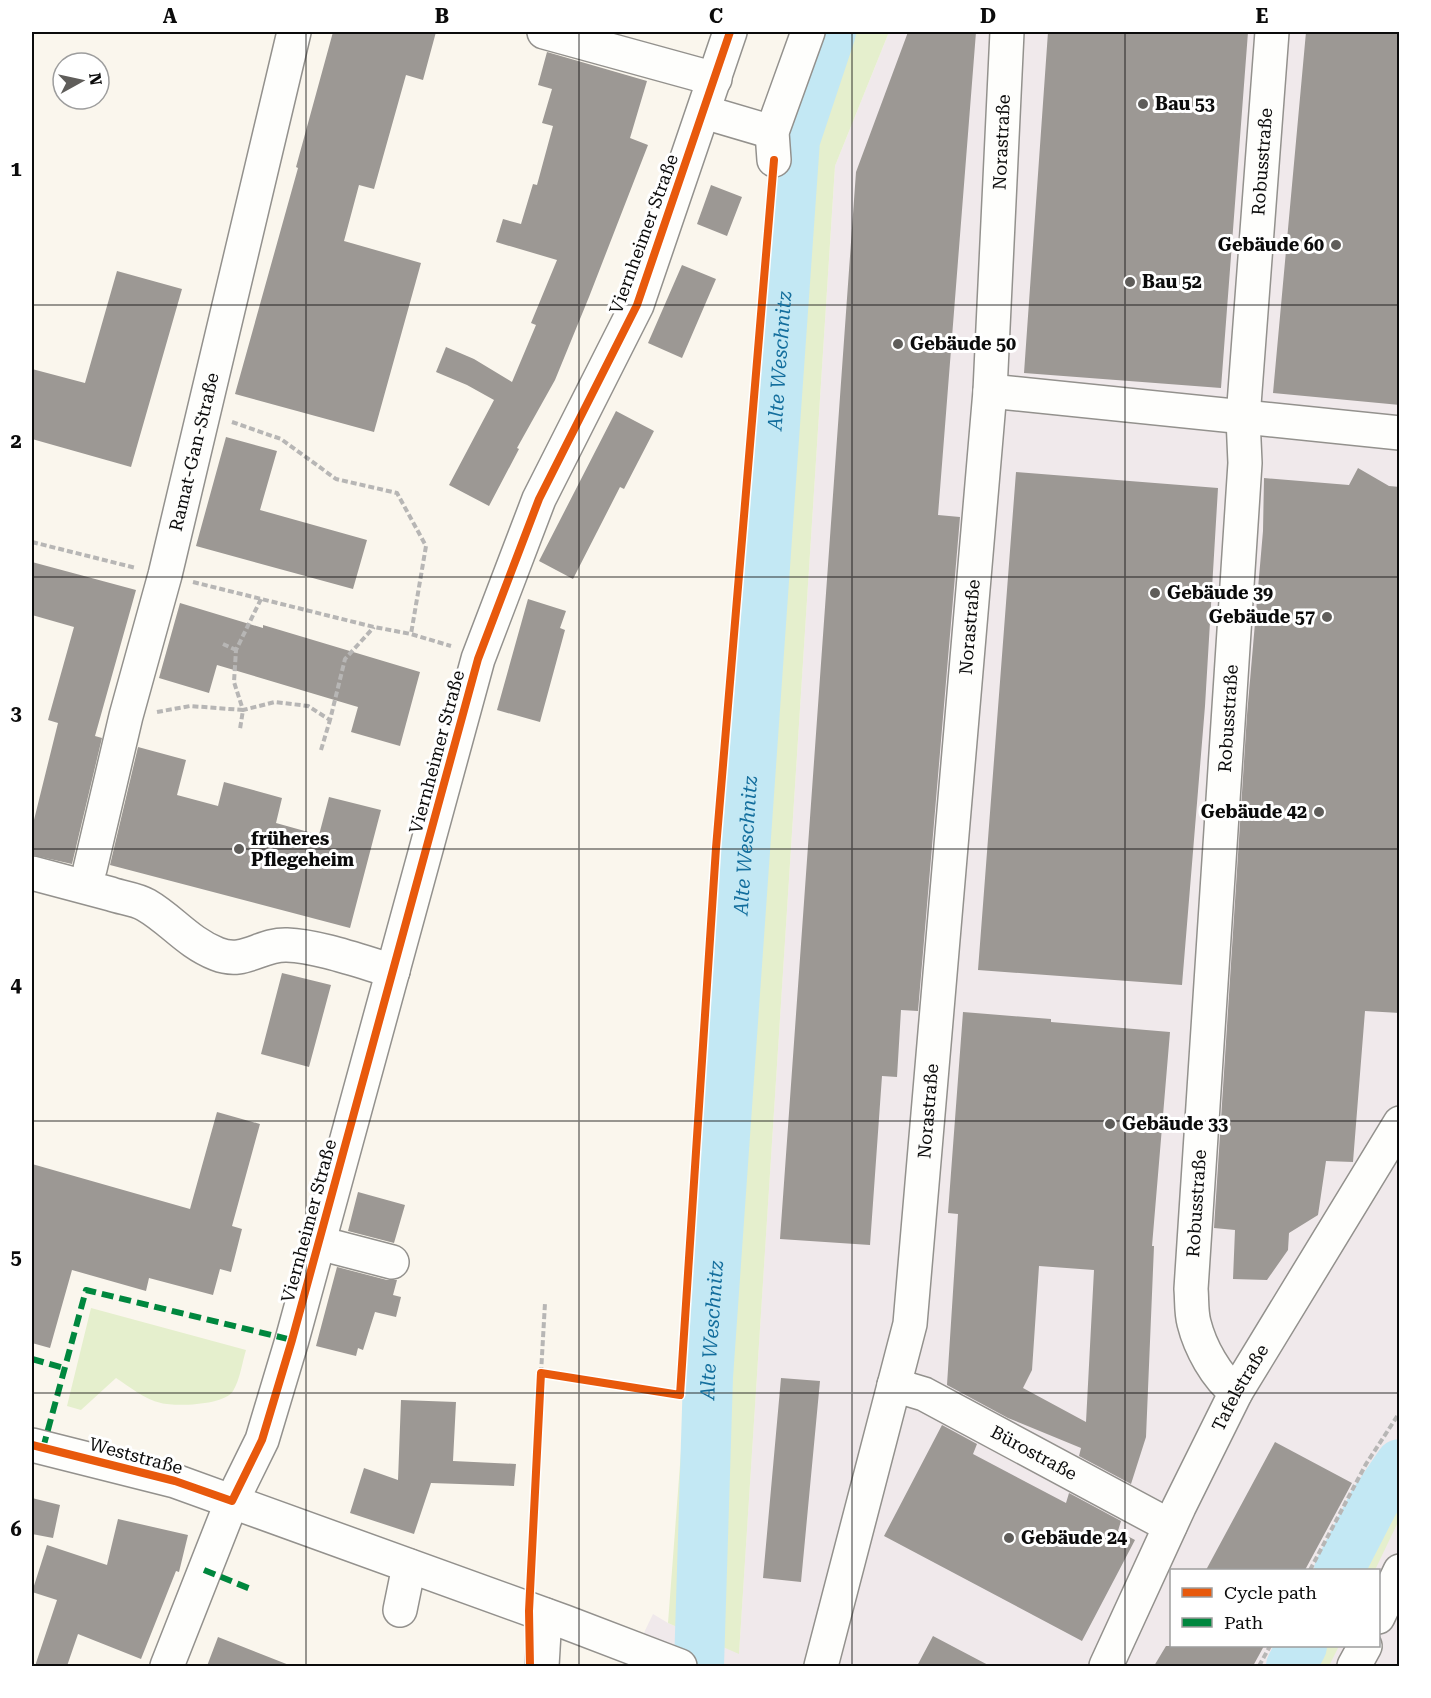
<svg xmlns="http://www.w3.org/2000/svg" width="1431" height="1698" viewBox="0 0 1431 1698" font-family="'Roboto Serif',serif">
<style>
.industrial{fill:#f0e9eb;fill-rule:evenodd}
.green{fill:#e5efcd}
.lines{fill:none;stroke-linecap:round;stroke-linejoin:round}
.river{stroke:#c3e8f4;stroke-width:50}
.building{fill:#9c9894;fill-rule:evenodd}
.minor-casing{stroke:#93918d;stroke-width:36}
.path{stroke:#b7b6b5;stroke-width:4;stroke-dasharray:6 3;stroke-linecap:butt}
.minor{stroke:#fefefc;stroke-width:33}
.quiet{stroke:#00873e;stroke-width:6;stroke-dasharray:12 6;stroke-linecap:butt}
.cycleway-casing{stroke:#fff;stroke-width:11}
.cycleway{stroke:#e8590c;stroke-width:8}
.grid{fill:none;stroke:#0b0b0b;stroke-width:1.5;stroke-opacity:0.55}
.poi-dot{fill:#5f5d5a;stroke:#fff;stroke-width:2}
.labels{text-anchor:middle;stroke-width:6;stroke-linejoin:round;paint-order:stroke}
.poi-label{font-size:18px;font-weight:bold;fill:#0b0b0b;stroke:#fff;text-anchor:start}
.street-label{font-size:18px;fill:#0b0b0b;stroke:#fff}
.water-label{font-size:20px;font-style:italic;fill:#136e9d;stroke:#fff}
.neatline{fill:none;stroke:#0b0b0b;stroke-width:2}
.grid-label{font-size:20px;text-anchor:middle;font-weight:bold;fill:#0b0b0b}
</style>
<rect width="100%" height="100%" fill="#faf6ed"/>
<path class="industrial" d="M889,32h510v1634h-771l25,-52 15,9 71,30 96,-1487zM1172,1570h206v76h-206z"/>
<path class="green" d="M827,32h62l-54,134 -96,1488 -71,-31 17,-224 28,-304 12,-255 58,-690z
M91,1308l155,42c-4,13 -6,30 -13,41 -8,14 -57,16 -72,12 -17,-4 -31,-16 -45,-25l-35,32 -14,-4z
M1399,1499v21l-24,50h-13z
M1322,1646h17l-10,20h-18z"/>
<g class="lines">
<g class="river">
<path d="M1339,1570l35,-68 26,-38"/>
<path id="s1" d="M699,1666l9,-289 87,-1237 36,-108"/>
<path d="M1291,1666l11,-20"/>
</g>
</g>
<path class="building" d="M333,32h103l-13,48 -17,-5 -32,114 -15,-4 -15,56 77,22 -47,169 -139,-38 63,-226 -2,-1z
M908,32h68l-38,483 22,2 -42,494 -17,-1 -4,67 -15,-1 -12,169 -90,-6 76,-1067z
M1048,32h200l-27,356 -197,-15z
M1306,32h94v373l-127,-12z
M547,52l100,29 -17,57 18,7 -59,152 -34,83 -38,68 2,1 -30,57 -40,-21 45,-85 -27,-15 -31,-13 10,-25 28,12 38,23 24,-57 -5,-2 26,-63 -61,-18 7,-23 18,5 12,-40 4,1 16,-59 -11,-3 10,-34 -14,-4z
M711,185l31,12 -15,39 -30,-12z
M682,265l34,14 -34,79 -34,-15z
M117,271l65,18 -51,178 -99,-28v-70l53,14z
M616,411l38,20 -30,58 -4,-2 -47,92 -34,-18z
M226,437l51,14 -17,59 107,30 -14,49 -157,-43z
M1358,468l31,18 11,1v526l-35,-2 -12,151 -27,-1 -8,54 -29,18 -1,17 -21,30 -34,-1 2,-49 -21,-2 33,-513 16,-184 1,-53 85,7z
M1016,472l202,16 -13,218 -23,279 -204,-15z
M32,562l104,28 -41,146 7,2 -30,126 -40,-9v-27l26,-105 -10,-3 26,-93 -42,-12z
M528,599l38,12 -6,17 5,2 -25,92 -43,-12z
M180,603l83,25v-3l157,47 -20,74 -49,-14 7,-25 -141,-42 -8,28 -50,-15z
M138,747l48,13 -9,35 41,11 6,-24 58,16 -6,25 43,12 10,-38 52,13 -31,118 -240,-63z
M282,973l49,12 -22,82 -48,-13z
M963,1012l88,7v3l119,10 -18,214h2l-8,191 -15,47 -52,-28 2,-8 -73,-30 -61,-33 11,-171 -10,-1zM1039,1266l55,4 -8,152 -63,-34 9,-18z
M217,1112l43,12 -28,102 10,3 -11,43 -11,-3 -7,26 -64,-17 -3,13 -74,-21 -22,78 -18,-5v-179l158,45z
M358,1192l47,13 -11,38 -46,-12z
M337,1267l50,13h10l-4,15 8,2 -5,20 -21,-5 -12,38 -5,-2 -2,8 -40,-10z
M781,1378l39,3 -19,201 -38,-4z
M401,1400l55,2 -3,59 63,3 -2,22 -83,-3 -17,51 -64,-21 14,-45 34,12z
M942,1425l35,19 -4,10 93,49 3,-10 52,28 -3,10 17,9 -53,101 -198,-105z
M1275,1442l77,41 -47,87h-99z
M32,1498l28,7 -7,33 -21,-4z
M118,1519l70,16 -9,37 -3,-1 -35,88 -63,-25 -11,32h-32l22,-66 -25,-8 15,-47 60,20z
M933,1636l57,30h-73z
M218,1637l71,28 -1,1h-81z
M1166,1646h98l-11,20h-99z"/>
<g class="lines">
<defs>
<g id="minor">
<path d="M544,32l171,47"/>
<path d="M704,112l68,20"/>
<path d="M774,160l-2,-28 36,-100"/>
<path d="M990,391l410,42"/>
<path id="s2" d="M90,869l36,-153 39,-141 129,-543"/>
<path d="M32,873c26,7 52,14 79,21 11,4 25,5 35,11 26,15 41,37 71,49 28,11 43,-10 70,-9 31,1 75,17 106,26"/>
<path d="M319,1243l73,19"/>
<path id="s3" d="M894,1385l30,9 246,132"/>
<path id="s4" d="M1236,1392c-20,-15 -36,-45 -42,-69 -3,-11 -2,-23 -3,-34l54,-826 -2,-45 29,-386"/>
<path d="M32,1445l143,36 390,141 115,44"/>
<path d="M400,1610l9,-44"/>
<path d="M1378,1617l22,-46"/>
<path d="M167,1666l65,-165 30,-61 30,-100 186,-681 61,-160 98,-194 93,-273"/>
<path d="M542,1666l3,-51"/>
<path id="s5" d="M821,1666l89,-342 80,-933 17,-359"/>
<path id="s6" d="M1106,1666l73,-159 57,-115 164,-269"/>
<path d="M1354,1666l11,-20"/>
</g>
</defs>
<use href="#minor" class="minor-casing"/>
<path class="path" d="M232,422l49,17 55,40 61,14 29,53 -15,88
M32,542l104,26
M193,582l181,45 37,7 40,12
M261,599l-25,51 -2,32 9,28 32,-8 33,4 22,14 15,-61 29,-32
M223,644l13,6
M157,712l33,-6 53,4 -3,19
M321,750l9,-30
M541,1373l4,-70
M1310,1570l56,-106 34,-52
M1259,1666l11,-20"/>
<use href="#minor" class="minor"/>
<path class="quiet" d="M32,1359l32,9
M43,1448l43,-158 206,50
M204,1570l49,20"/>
<defs>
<path id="cycleway" d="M32,1445l143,36 57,20 30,-61 30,-100 186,-681 61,-160 98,-194 93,-273
M530,1666l-1,-55 12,-238 139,22 36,-547 58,-688"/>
</defs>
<use href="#cycleway" class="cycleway-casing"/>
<use href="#cycleway" class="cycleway"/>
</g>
<path class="grid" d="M306,32v1634M579,32v1634M852,32v1634M1125,32v1634M32,305h1368M32,577h1368M32,849h1368M32,1121h1368M32,1393h1368"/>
<g class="poi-dot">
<circle cx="1143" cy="104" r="6"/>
<circle cx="1336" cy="245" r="6"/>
<circle cx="1130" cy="282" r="6"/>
<circle cx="898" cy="344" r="6"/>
<circle cx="1155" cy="593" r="6"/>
<circle cx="1327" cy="617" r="6"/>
<circle cx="1319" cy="812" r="6"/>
<circle cx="239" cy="849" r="6"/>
<circle cx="1110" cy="1124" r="6"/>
<circle cx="1009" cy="1538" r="6"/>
</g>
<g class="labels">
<g class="poi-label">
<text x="1155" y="110">Bau 53</text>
<text x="1324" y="251" text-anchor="end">Gebäude 60</text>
<text x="1142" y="288">Bau 52</text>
<text x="910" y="350">Gebäude 50</text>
<text x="1167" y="599">Gebäude 39</text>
<text x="1315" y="623" text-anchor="end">Gebäude 57</text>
<text x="1307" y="818" text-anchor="end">Gebäude 42</text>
<text x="251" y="845">früheres<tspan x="251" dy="21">Pflegeheim</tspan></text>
<text x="1122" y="1130">Gebäude 33</text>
<text x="1021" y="1544">Gebäude 24</text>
</g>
<g class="street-label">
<text dy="6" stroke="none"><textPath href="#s5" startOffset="1539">Norastraße</textPath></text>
<text dy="6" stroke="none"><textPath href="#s4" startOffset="1246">Robusstraße</textPath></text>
<text transform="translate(644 234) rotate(-70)" y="6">Viernheimer Straße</text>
<text dy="6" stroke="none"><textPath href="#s2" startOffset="430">Ramat-Gan-Straße</textPath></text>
<text dy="6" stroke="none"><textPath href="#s5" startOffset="1053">Norastraße</textPath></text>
<text dy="6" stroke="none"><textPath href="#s4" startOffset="688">Robusstraße</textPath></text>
<text transform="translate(437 752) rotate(-75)" y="6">Viernheimer Straße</text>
<text dy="6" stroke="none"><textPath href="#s5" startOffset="567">Norastraße</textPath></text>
<text dy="6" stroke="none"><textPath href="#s4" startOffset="202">Robusstraße</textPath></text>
<text transform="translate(309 1221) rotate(-75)" y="6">Viernheimer Straße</text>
<text dy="6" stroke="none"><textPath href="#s6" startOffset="309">Tafelstraße</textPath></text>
<text dy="6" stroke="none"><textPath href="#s3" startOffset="156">Bürostraße</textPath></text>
<text transform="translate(136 1456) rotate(15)" y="6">Weststraße</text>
</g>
<g class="water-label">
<text dy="7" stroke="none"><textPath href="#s1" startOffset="1308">Alte Weschnitz</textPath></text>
<text dy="7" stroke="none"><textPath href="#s1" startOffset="822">Alte Weschnitz</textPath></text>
<text dy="7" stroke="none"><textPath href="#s1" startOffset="336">Alte Weschnitz</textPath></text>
</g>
</g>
<rect width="1431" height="1698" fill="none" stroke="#ffffff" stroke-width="66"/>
<rect x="1170" y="1569" width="210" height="78" fill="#ffffff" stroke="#9d9d9d" stroke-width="1.5"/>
<rect x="1182" y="1588" width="30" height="9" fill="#e8590c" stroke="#9d9d9d" stroke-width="1.5"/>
<text x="1224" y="1599" font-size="18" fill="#0b0b0b">Cycle path</text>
<rect x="1182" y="1618" width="30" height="9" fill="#00873e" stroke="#9d9d9d" stroke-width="1.5"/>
<text x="1224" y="1629" font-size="18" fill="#0b0b0b">Path</text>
<g transform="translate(81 81) rotate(82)"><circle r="28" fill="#ffffff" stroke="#9d9d9d" stroke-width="1.5"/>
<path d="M0-4.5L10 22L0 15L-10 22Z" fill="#5f5d5a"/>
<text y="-9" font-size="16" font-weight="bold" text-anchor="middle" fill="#0b0b0b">N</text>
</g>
<rect x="33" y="33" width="1365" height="1632" class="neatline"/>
<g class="grid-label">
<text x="170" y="23">A</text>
<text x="442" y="23">B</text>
<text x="716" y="23">C</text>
<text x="988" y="23">D</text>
<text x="1262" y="23">E</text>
<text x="16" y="176">1</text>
<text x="16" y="448">2</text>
<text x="16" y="720">3</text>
<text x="16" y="992">4</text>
<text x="16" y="1264">5</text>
<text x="16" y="1536">6</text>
</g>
</svg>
